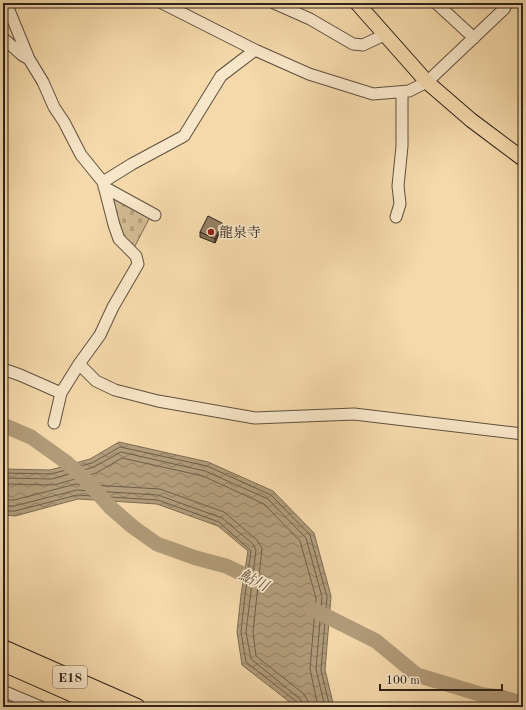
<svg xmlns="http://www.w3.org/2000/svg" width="526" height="710" viewBox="0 0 526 710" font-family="'Old Standard TT','Noto Serif JP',serif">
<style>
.cemetery{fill:url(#cemetery-stones);stroke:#806e56}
.water{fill:url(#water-waves);stroke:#7c6b53}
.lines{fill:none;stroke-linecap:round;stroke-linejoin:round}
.shore{stroke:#6e5e49;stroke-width:1}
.stream{stroke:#7c6b53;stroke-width:2.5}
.river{stroke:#b19b79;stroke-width:15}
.minor-casing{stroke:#5e503e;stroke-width:13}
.major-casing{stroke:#2c2219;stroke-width:16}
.highway-casing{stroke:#2c2219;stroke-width:18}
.minor{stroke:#f8e6c8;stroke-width:11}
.major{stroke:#f5d9ab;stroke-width:14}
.highway{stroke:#f5d9ab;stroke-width:16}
.wall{fill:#806f57;stroke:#2c2219}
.shaded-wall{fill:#685a47;stroke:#2c2219}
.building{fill:#958165;stroke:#2c2219}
.poi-dot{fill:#8f2418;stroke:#f8e6c8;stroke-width:1.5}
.labels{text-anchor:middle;stroke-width:3.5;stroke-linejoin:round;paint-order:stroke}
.shield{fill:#f8e6c8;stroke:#695d4e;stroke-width:1}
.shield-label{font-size:13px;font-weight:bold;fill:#2c2219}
.poi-label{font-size:14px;fill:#2c2219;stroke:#f8e6c8;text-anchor:start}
.water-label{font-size:15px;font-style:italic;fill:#5b4c3b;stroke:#f8e6c8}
</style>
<defs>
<pattern id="cemetery-stones" width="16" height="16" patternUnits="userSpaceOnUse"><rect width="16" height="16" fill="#d3ba92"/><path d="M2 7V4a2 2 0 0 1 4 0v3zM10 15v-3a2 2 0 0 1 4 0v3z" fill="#b5a07d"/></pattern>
<pattern id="water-waves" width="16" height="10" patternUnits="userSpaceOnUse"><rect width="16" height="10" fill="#b19b79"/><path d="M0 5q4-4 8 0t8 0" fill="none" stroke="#907e62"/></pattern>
</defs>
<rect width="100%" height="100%" fill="#f5d9ab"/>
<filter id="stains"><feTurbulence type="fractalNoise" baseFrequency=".005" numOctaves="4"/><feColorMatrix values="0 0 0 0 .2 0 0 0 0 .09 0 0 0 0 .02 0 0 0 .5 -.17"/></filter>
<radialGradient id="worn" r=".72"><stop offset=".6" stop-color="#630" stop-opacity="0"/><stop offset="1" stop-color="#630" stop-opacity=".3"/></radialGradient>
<path class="cemetery" d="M110,194l40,23 -16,31 -13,-13z"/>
<path class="water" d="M119,442l89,20 65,29 41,42 17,63 -6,74 8,33 6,4h-43l-54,-42 -5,-33 4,-37 7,-44 -30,-25 -61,-22 -79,-5 -63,17 -12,-1v-46l47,1 40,-11z"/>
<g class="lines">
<path class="shore" d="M3,473l48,1 41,-11 28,-16 87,19 64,29 39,40 17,62 -6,73 8,34 2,3
M3,478l49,1 42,-12 27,-15 84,19 63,28 38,39 16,59 -6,72 9,38
M3,484l51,1 42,-12 26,-15 81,18 61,28 36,37 16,57 -6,71 8,38
M3,500h11l62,-16 84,5 64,23 33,28 5,8 -9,84 3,24 48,38 4,7 1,6
M3,506h11l63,-16 81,5 64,23 31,26 3,6 -10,82 5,27 49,40 3,4v4
M3,511h12l62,-16 81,5 61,22 32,29 -6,44 -4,37 5,30 51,40 1,5"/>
<path class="stream" d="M518,3l5,6"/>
<path class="river" d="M3,425l28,12 35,25 20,18 24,27 23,20 24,17 39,14 30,8 36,17
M312,609l64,32 41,34 66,20 18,2 22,7"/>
<defs>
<path id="minor" d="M6,3l23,56 14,23 11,25 10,15 17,33 22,27 11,43 5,14 17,17 2,8 -25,43 -13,28 -21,29 -18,29 -7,30
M162,3l93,47 54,24 64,20 36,-3 18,-9 77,-73 3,-6
M274,3l36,16 43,25 10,1 21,-10
M436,3l38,35
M3,38l19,17 7,4
M103,182l29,-18 52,-28 37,-60 34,-26
M104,187l51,28
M396,217l4,-13 -2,-18 4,-40v-54
M79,364l17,17 19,9 43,11 97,17 99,-4 169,20
M3,369l17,6 41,18
M3,691l38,16"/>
<path id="major" d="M357,3l70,79 44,38 52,39"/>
<path id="highway" d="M3,648l134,59
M3,663l100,44"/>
</defs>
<use href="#minor" class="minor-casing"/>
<use href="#major" class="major-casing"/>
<use href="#highway" class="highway-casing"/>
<use href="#minor" class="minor"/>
<use href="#major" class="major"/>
<use href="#highway" class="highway"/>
</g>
<path class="wall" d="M222,227l-7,16 -15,-6v-5z"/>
<path class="shaded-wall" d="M222,223v4l-7,16v-4z"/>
<path class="building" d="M208,216l14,7 -7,16 -15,-7z"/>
<circle class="poi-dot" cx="211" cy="232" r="4"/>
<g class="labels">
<rect class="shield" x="53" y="666" width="34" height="22" rx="3"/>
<g class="shield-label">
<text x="70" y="682">E18</text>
</g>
<g class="poi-label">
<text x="219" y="237">龍泉寺</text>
</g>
<g class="water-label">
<text transform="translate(254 580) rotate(27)" y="5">鮎川</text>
</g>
</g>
<rect width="526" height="710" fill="none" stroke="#f5d9ab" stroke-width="16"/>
<rect x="4" y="4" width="518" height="702" fill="none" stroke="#2c2219" stroke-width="2"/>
<rect x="8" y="8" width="510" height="694" fill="none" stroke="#2c2219"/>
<path d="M380 684v6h122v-6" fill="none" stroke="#2c2219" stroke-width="2"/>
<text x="386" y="684" font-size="12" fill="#2c2219" stroke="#f8e6c8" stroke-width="3" paint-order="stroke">100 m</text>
<rect width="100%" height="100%" filter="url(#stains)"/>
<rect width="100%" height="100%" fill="url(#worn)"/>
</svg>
